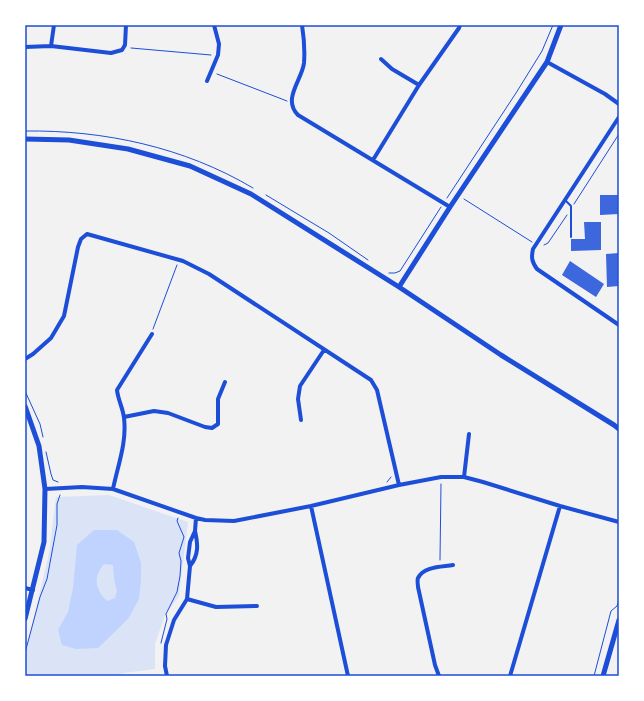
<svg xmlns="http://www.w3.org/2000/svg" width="644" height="701" viewBox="0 0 644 701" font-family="'Golos Text',sans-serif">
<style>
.green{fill:#dbe4f7}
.water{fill:#bfd3fe;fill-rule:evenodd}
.building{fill:#3d67dc}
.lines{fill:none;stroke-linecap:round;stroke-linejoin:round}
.path{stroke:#1d4ed8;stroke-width:1}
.service{stroke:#1d4ed8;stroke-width:2}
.minor{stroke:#1d4ed8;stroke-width:4}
.tertiary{stroke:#1d4ed8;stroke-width:5}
.neatline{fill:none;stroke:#1d4ed8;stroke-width:1.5}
</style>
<rect width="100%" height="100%" fill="#f2f2f2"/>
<path class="green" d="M109,495l79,27 -9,74 -14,19 -10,29v25l-31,4 -10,3h-89v-21l24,-102 7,-56z"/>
<path class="water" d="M94,530h23l17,12 7,21v17l-2,19 -11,20 -30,29 -22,1 -14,-4 -4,-15 10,-18 5,-24 4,-43zM104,564l9,1 1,14 3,12 -2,7 -8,3c-12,-12 -14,-24 -3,-37z"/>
<path class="building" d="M600,195h19v19l-19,1z
M584,222h17v28l-30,1v-12h14z
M619,253v33l-12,1 -1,-33z
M570,261l34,23 -8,13 -34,-22z"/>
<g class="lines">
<path class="path" d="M131,48l80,7
M217,74l70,27
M25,131c79,-1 159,16 228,57
M266,195l63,38 39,27
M447,198l69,-105 26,-42 11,-26
M464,199l68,43
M574,204l45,-70
M544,245l4,-2 19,-28
M389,273h6l5,-2 41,-64
M153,329l24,-64
M25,391l15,33 3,13
M46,452l5,22 2,6 5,2
M387,482l4,-5
M440,560l1,-76
M161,643l6,-24 -1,-5 11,-22 3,-16 1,-15 -2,-8 5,-16 -7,-16 1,-3
M25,653l15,-56 7,-18 10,-54v-21l3,-9
M594,676l17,-65 6,-5 2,-6"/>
<path class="service" d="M565,200l6,6v31"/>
<path class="minor" d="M302,25c2,13 3,25 2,38 -2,17 -22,36 -6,52l152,92
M51,46l3,-21
M25,47l26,-1 60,7 11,-3 3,-5 1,-20
M381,59l11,10 27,16
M547,62l58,32 14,10
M207,81l11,-26 1,-11 -5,-19
M619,117l-86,132c-2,9 -1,13 4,20l82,56
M373,160l46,-75 40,-57 1,-3
M25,359l8,-5 18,-16 13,-22 14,-69 3,-8 6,-5 96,27 26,13 162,106 6,10 22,95
M124,417l30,-6 14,2 37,14 7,1 6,-4v-25l7,-17
M301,420l-3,-21 2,-13 24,-36
M464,477l5,-43
M45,489l37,-2 31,2 83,29 9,2 29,1 77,-15 88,-21 42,-8h23l19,5 77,24 59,16
M113,489c5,-24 14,-47 11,-71 -1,-10 -6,-18 -7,-28l35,-56
M311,506l37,170
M190,566c9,-11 8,-22 5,-35
M25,588l8,2
M187,599l29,8 41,-1
M167,676l-2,-10 1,-21 8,-25 13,-21 3,-33 -2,-8 2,-16 5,-11 1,-13
M439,676l-4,-11 -17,-78c0,-2 -1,-7 0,-9 6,-12 25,-11 35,-13
M510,676l50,-170"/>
<path class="tertiary" d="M25,139l44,1 59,9 62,17 61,28 148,93 102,68 113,70 5,4
M399,287l51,-80 97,-145 14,-37
M25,406l14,40 6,43 -1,53 -19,77
M603,676l16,-56"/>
</g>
<rect width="644" height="701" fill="none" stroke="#ffffff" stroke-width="52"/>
<rect x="26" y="26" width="592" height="649" class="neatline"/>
</svg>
